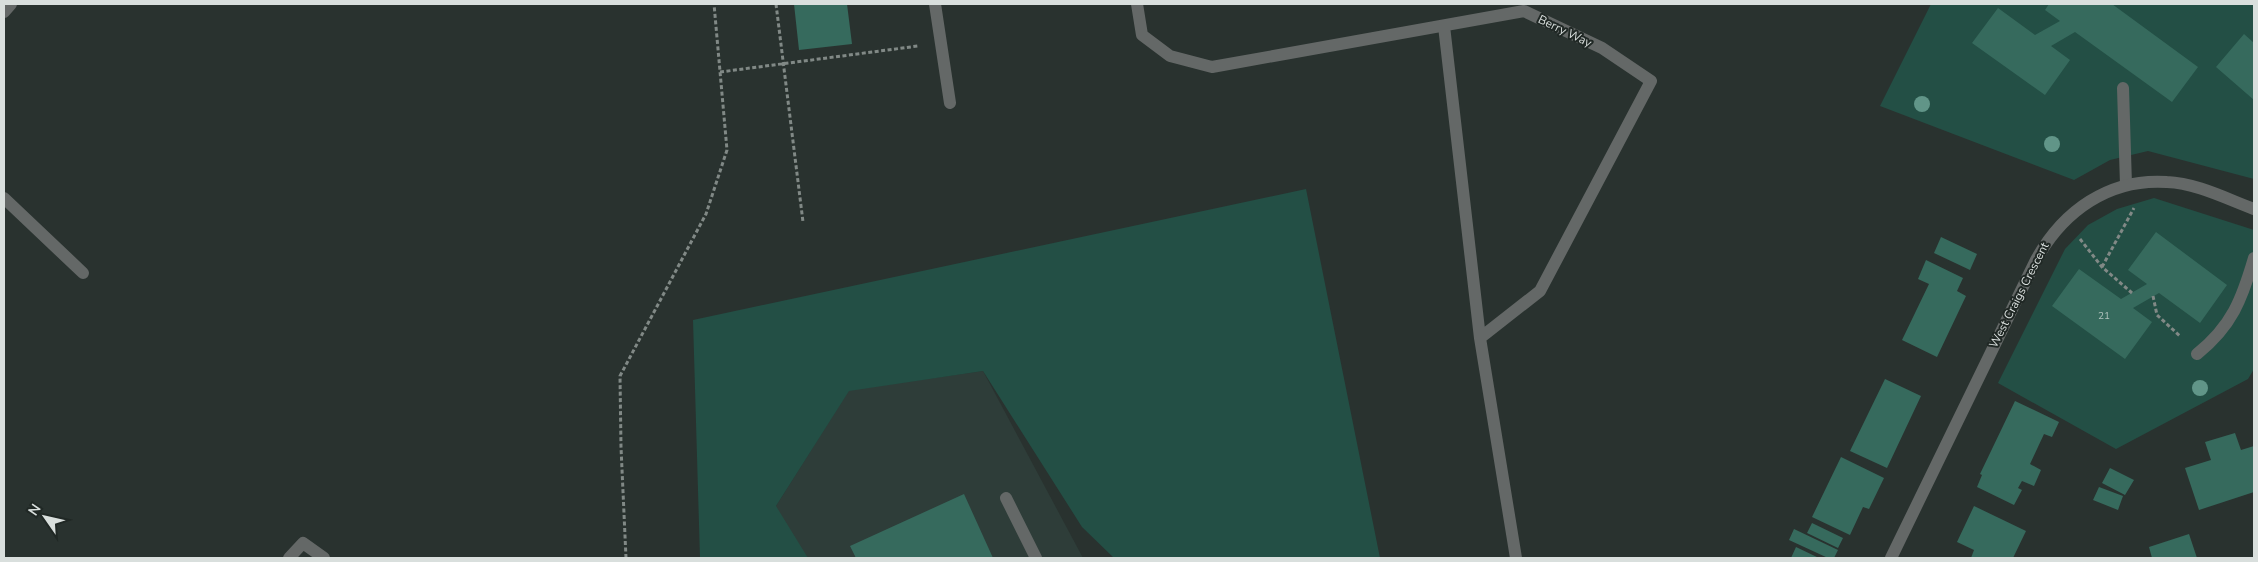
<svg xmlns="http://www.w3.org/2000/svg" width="2258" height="562" viewBox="0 0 2258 562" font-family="'Nunito Sans',sans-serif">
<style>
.built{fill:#2e3d39}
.green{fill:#234f45}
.building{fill:#366a5d}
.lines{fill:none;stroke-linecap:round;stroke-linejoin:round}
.path{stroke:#818986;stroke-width:3;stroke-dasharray:4 2.5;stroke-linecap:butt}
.service{stroke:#646867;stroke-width:12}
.minor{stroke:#646867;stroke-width:12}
.tree{fill:#619588}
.labels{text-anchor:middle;stroke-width:4;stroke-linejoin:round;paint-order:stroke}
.number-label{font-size:10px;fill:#b0c2bd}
.street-label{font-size:12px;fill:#d9dfdd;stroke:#202825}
</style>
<rect width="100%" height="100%" fill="#29322f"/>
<path class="built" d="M983,371l100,187h-311l4,-52 73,-116z"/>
<path class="green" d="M1931,4h323v175l-106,-28 -38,9 -36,20 -194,-74z
M1306,189l74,369h-266l-32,-31 -99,-156 -134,20 -73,115 32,52h-108l-7,-238z
M2154,198l100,32v139l-6,10 -132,70 -118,-66 67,-134 23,-24 29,-16z"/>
<path class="building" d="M794,4h53l5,40 -53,6z
M2049,4h63l86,63 -26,35 -97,-70 -24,14 19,14 -25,35 -73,-52 26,-35 37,27 25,-14 -15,-11z
M2244,34l10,9v57l-38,-33z
M2156,232l71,53 -27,38 -41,-30 -26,15 19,14 -27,37 -73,-53 27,-37 42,30 26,-15 -19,-14z
M1941,237l36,17 -7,16 -36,-17z
M1926,260l37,18 -6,13 9,5 -29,61 -35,-17 27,-56 -11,-5z
M1885,379l36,17 -34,72 -37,-17z
M2015,401l44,21 -7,15 -8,-3 -14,30 11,6 -7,16 -12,-5 -4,7 4,2 -8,15 -37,-18 5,-12 -2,-1z
M2235,433l6,17 13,-4v46l-55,18 -14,-42 26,-8 -6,-18z
M1841,457l43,21 -15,31 -6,-2 -13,28 -38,-18z
M2110,468l24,12 -9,15 -23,-12z
M2099,487l24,9 -5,14 -25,-10z
M964,494l29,64h-137l-6,-12z
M1974,506l52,25 -13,27h-42l3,-8 -17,-8z
M1812,523l31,15 -5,10 -31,-15z
M1794,529l44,21 -4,8h-6l-39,-18z
M2189,534l8,24h-45l-3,-11z
M1796,547l23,11h-28z"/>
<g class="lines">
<path class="path" d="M776,4l27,218
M720,72l198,-26
M2080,239l22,28 30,26
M2102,267l32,-59
M2153,296l4,19 24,22
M626,558l-5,-111 -1,-71 86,-162 21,-64 -13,-146"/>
<path class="service" d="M2123,88l3,97
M2197,354c35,-28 45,-55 57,-96
M1006,498l30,60"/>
<path class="minor" d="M935,4l15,99
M1137,4l5,31 28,21 42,11 312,-56 78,37 49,33 -111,210 -60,47
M4,12l7,-8
M1444,26l36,312 36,220
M4,198l79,75
M289,558l14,-15 21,15
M1891,558l145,-298c27,-49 73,-82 131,-78 29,1 60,17 87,27"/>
</g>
<g class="tree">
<circle cx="1922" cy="104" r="8"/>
<circle cx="2052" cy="144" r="8"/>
<circle cx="2200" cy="388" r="8"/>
</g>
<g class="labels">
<g class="number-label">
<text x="2104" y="319">21</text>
</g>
<g class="street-label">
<text transform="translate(1565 31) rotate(26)" y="4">Berry Way</text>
<text transform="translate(2019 295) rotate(-63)" y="4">West Craigs Crescent</text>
</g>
</g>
<rect width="2258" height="562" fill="none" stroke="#d9dfdd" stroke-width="10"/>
<g transform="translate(45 517) rotate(304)" stroke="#202825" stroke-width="4" paint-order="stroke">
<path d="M0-4L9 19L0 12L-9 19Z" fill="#d9dfdd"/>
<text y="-8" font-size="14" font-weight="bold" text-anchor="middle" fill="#d9dfdd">N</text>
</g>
</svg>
